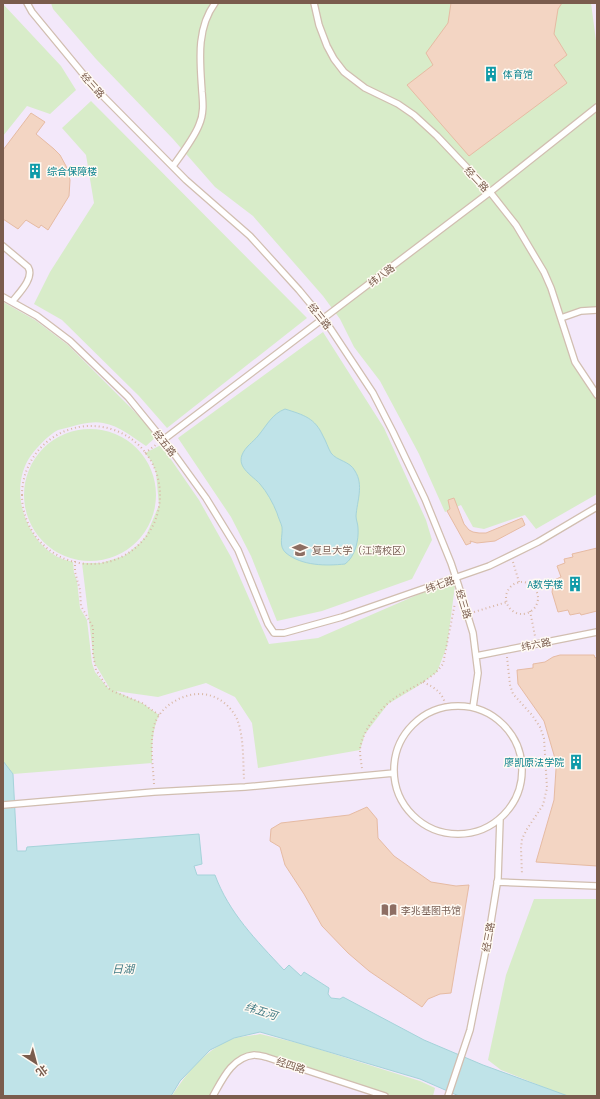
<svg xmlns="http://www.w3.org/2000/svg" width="600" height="1099" viewBox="0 0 600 1099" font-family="'Source Sans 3','Noto Sans SC',sans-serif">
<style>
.education{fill:#f3e8fa}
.green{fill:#d8ecc9}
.water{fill:#bfe3e8;stroke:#a5d3da}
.building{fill:#f3d5c3;stroke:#e6bba3}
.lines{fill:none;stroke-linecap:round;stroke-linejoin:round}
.service-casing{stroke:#d1beb0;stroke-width:8}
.path{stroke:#d9b8a5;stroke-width:2;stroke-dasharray:1 3;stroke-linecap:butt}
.service{stroke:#fff;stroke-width:5.5}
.labels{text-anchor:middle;stroke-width:3;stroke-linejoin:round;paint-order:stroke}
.culture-label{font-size:10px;fill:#0d838f;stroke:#fffaf3;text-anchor:start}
.street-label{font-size:10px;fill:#7a5c4d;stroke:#fffaf3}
.education-label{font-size:10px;fill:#785e54;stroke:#fffaf3;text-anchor:start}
.water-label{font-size:11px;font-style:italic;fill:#437c86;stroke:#fffaf3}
</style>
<rect width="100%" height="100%" fill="#fdf6ec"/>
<path class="education" d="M3,3h594v1093h-594z"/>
<path class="green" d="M51,3h540l6,45v258l-25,6 -15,6 15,45 25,37v94l-61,35 -11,-14 -41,14 -11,-2 -12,-22 -16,7 -26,-58 -39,-73 -26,-34 -14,-28 -17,-23 -70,-80 -38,-29 -42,-48 -77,-80 -43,-50z
M3,4l58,62 15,24 -26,24 -23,-8 -24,30z
M91,101l216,217 -140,110 -28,-32 -77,-76 -28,-16 16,-32 44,-69 -8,-48 -24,-27z
M3,302l32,18 33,25 64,64 25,27 -11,10c-14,-9 -26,-20 -43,-23 -10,-2 -23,1 -33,4 -4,1 -8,2 -12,3 -10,5 -24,20 -30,30 -18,32 -3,78 28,96 5,3 11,4 17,6l1,11 3,8 3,27 7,12 5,43 3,9 12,15 3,2 -16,-27 -12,-99h19l23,-7 15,-12 7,-8 13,-31 -3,-32 -4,-11 -7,-9 16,-8 38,55 32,57 38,87 49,-6 138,-60 -9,68 -10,26 -19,14 -30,18 -23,30 -5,16 -102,18 -6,-45 -17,-26 -29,-14 -48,14 -43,-6 27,12 17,12c-7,15 -7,31 -7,48l-139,11 -10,-13z
M323,332l61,96 42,92 6,20 -20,39 -90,32 -45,10 -26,-65 -20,-39 -53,-79z
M24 495a66 66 0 1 1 132 0a66 66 0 1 1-132 0Z
M534,899h63v197h-31l-65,-26 -13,-10 18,-85z
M260,1034l42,10 118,37 15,7 -2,8h-40l-53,-18 -86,-24 -20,9 -21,33h-41c14,-23 36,-49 63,-58 8,-2 17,-2 25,-4z"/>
<path class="water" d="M285,409c19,6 30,9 38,27 3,5 5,12 8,17 6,8 19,8 24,18 9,14 2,30 1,45 0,4 2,8 2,12 1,12 -3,29 -13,36 -19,2 -43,2 -59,-11 -8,-7 -3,-17 -4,-26 -1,-4 -4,-10 -5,-14 -4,-10 -10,-21 -17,-29 -7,-8 -23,-16 -18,-29 3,-8 11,-13 16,-19 9,-11 14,-22 27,-27z
M3,761l10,13 4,77h9l1,-4 172,-13 3,30 -8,2 3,9h18c14,38 41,65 69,95l5,-5 12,11 3,-4 25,16 -1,6 3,4 9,1 3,-2 81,43 59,25 85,31h-109l-39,-17 -118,-35 -42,-12 -26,6 -24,12 -30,31 -9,15h-168z"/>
<path class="building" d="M451,3h111l-4,6 -4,25 13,21 -13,10 13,18 -98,73 -62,-71 26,-20 -7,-12 22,-30z
M31,113l14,9 -9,12 18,15 6,6 6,11 4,14 -1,16 -21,34 -7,-5 -2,3 -13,-8 -8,9 -15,-10v-69z
M454,498l10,26 5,6 4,2 6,1h7l36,-15 3,7 -30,16 -18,2 -7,-2 1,2 -5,2 -19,-34 3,-2 -2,-9z
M597,548v63l-16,4 -1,-2 -10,2 -2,-5 -10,2 -6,-20 2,-12 7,-3 -4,-11 8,-3 -1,-4 9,-2 -1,-3z
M560,655h34l1,3 2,-1v209l-61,-4 18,-62 2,-31 -2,-14 -10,-34 -26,-37 -1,-14 16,-2v-4l12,-2 8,-5z
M367,807l10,12 1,19 16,18 37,26 25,4 13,-1 -18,108 -11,1 -12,5 -6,8 -53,-36 -21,-18 -26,-27 -18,-32 -19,-29 -5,-18 -10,-6 1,-12 10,-6 68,-8z"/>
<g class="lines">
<defs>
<path id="service" d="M27,3l5,9 61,74 93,94 64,56 49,54 29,35 45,68 20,39 32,67 26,64 7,21 15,49 5,40 -5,34
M314,3l5,22 8,21 7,13 10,13 21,16 33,16 16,11 23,21 53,56 26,33 28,47 7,16 24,74 22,33
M173,166c8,-11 21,-28 26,-41 5,-11 4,-22 3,-33 -2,-31 -6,-63 13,-89
M3,246l25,21c7,11 -10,27 -16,35
M3,297l34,19 33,25 58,56 44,54 34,47 32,52 30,74 6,9h10l58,-16 147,-51 49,-24 59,-35
M561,318l20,-7 16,-1
M163,440l327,-248 107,-85
M476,656l121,-24
M394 770a64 64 0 1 1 128 0a64 64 0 1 1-128 0Z
M3,805l151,-13 91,-5 149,-14
M497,882l100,4
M213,1096c9,-16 19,-39 41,-41 4,0 8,1 12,2l119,39
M448,1096l22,-66 19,-96 9,-56 2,-59"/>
</defs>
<use href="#service" class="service-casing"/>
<path class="path" d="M22 495a69 69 0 1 1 138 0a69 69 0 1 1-138 0Z
M145,453l12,-9
M75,561v11l5,18 1,16 12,21v27l3,16 11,17 5,4 30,12 17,12
M513,562l6,20
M506 598a16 16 0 1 1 32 0a16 16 0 1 1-32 0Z
M530,611l5,25
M474,612l33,-10
M507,657l3,28 3,9 19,21 8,12 4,11 3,50 -4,17 -16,24 -5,10 -1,9 1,27
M423,682c13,6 20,11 23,25
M522,763l30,-2
M362,768c-1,-6 -2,-13 -2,-19 3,-21 23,-45 41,-55 17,-10 30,-14 42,-30l12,-61
M154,784c-1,-19 -5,-43 1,-61 7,-19 33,-33 53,-28 12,2 24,13 29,24 7,17 6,43 7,61"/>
<use href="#service" class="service"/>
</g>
<defs>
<symbol id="building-bare" viewBox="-9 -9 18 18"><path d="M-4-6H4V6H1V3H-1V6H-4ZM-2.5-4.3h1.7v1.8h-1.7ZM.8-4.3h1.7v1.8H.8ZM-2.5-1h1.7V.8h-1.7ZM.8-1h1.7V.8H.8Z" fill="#0f9aa8" stroke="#fffaf3" stroke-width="2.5" paint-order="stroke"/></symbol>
<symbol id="university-bare" viewBox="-9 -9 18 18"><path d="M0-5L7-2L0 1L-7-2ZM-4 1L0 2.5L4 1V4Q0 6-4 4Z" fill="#8d6e63" stroke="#fffaf3" stroke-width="2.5" paint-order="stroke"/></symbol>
<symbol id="library-bare" viewBox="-9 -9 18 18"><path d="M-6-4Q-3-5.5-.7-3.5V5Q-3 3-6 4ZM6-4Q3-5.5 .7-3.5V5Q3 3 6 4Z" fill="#8d6e63" stroke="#fffaf3" stroke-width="2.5" paint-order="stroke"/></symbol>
</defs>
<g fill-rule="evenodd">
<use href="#building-bare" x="480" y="63" width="22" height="22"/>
<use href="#building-bare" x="24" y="160" width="22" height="22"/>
<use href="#university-bare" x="289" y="539" width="22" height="22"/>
<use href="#building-bare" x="564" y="573" width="22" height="22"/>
<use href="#building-bare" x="565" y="751" width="22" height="22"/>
<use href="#library-bare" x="378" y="899" width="22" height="22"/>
</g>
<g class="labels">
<g class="culture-label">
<text x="503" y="78">体育馆</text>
<text x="47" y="175">综合保障楼</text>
<text x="563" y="588" text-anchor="end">A数学楼</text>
<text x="564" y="766" text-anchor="end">廖凯原法学院</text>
</g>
<g class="street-label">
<text transform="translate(93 85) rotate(48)" y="4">经三路</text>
<text transform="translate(477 179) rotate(47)" y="4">经二路</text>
<text transform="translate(381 275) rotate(-37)" y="4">纬八路</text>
<text transform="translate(320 316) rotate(51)" y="4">经三路</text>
<text transform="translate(165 443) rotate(51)" y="4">经五路</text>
<text transform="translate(440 584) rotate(-19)" y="4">纬七路</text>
<text transform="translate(464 604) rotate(73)" y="4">经三路</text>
<text transform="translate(536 644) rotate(-11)" y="4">纬六路</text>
<text transform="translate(488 937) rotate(-80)" y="4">经三路</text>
<text transform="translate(291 1065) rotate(18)" y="4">经四路</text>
</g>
<g class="education-label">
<text x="312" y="554">复旦大学（江湾校区）</text>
<text x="401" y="914">李兆基图书馆</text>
</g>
<g class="water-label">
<text x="123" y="973">日湖</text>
<text transform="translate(261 1011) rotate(18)" y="4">纬五河</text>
</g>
</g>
<rect width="600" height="1099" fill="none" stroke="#7a5c4d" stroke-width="8"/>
<g transform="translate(36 1063) rotate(144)" stroke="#fffaf3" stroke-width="3" paint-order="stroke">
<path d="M0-3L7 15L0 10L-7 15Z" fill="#7a5c4d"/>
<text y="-6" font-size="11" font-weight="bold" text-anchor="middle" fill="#7a5c4d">北</text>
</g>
</svg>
